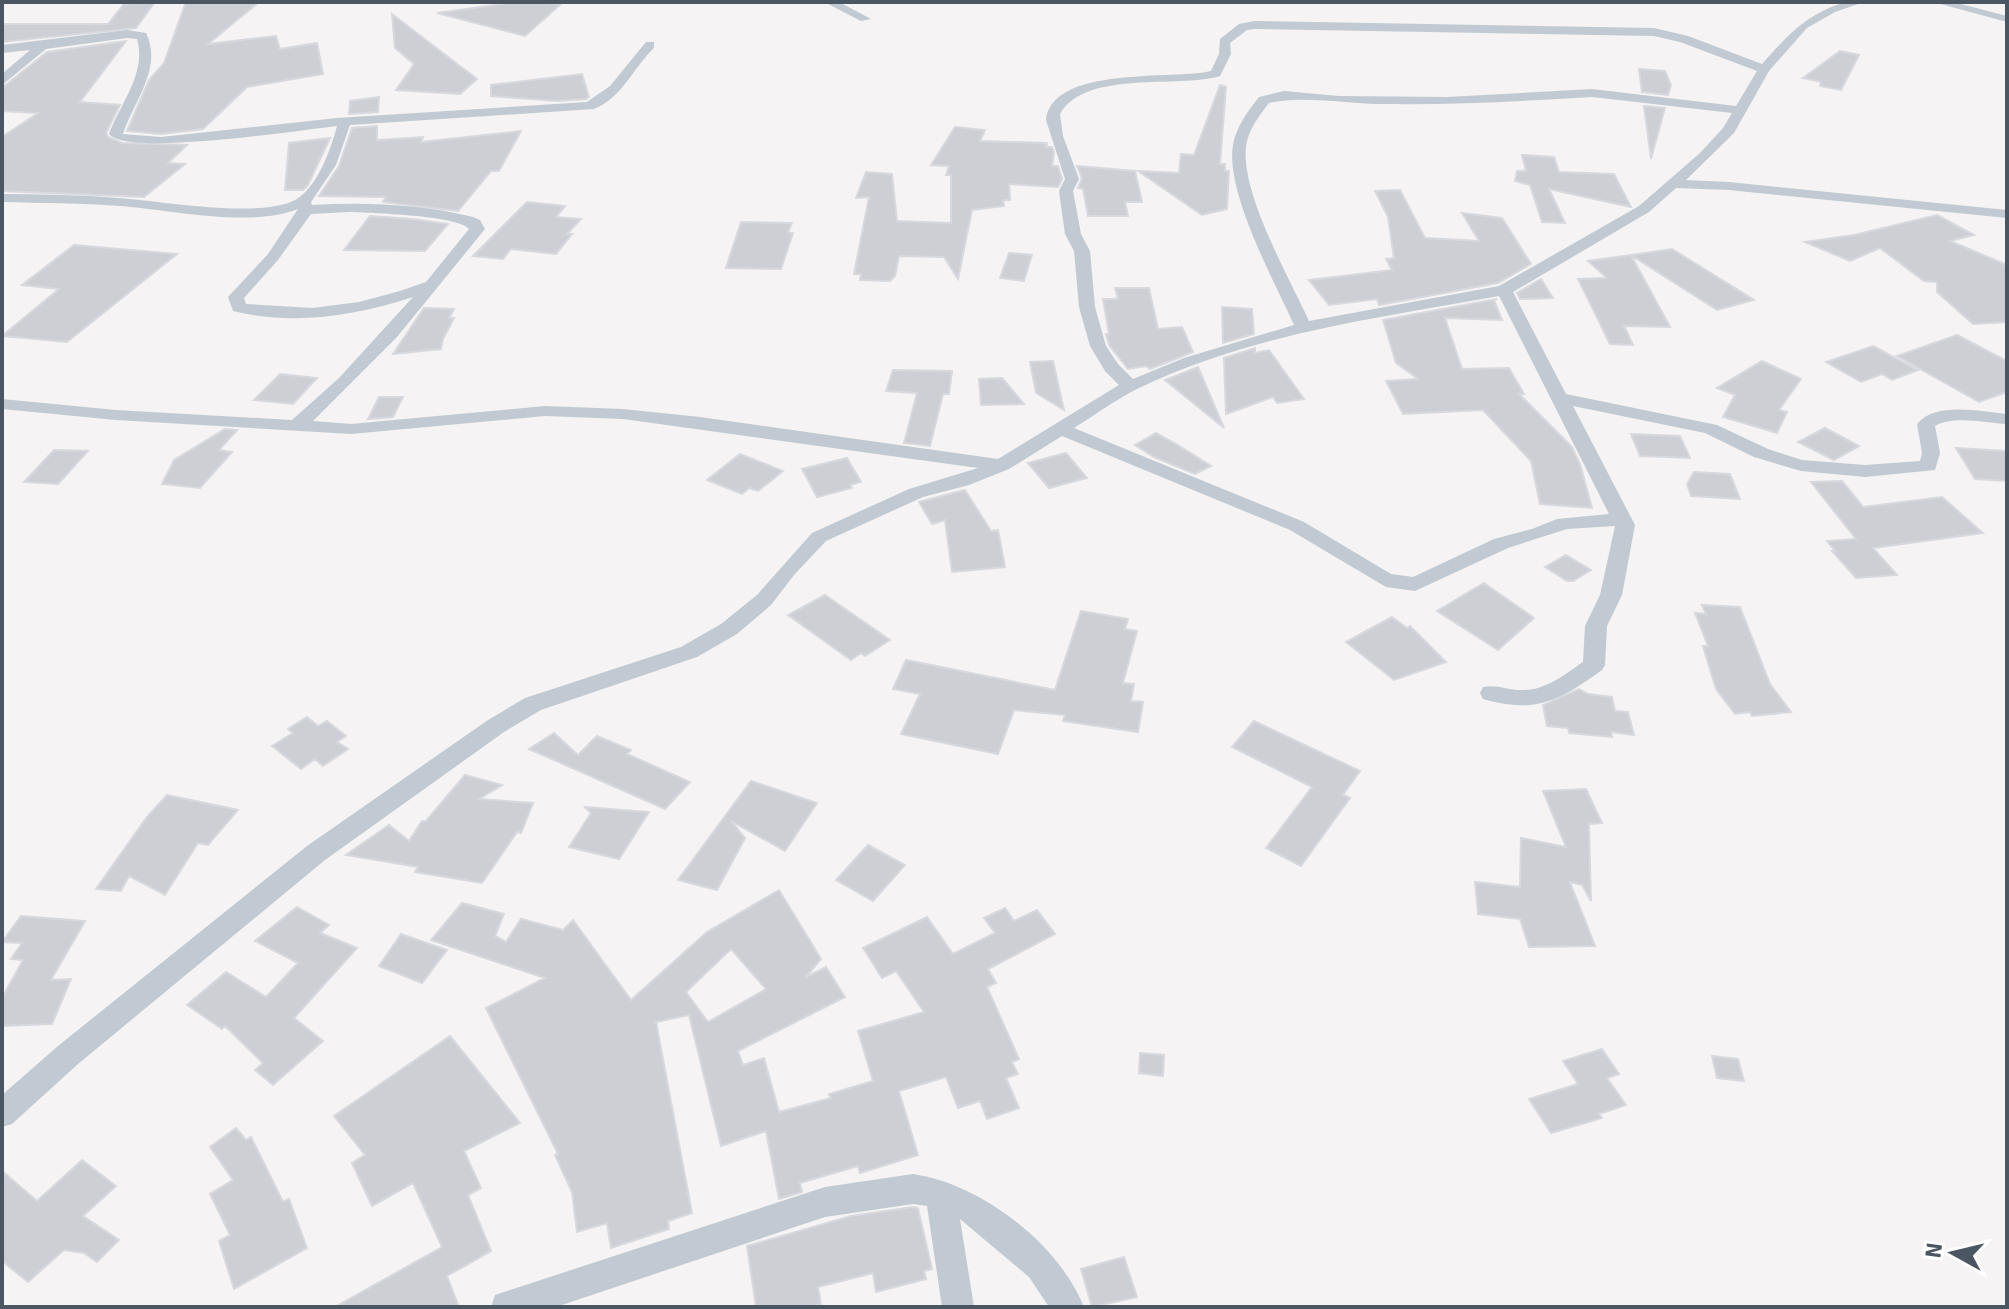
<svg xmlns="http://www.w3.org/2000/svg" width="2009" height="1309" viewBox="0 0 2009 1309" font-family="Signika,sans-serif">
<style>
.building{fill:#cdcfd5;stroke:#d7d9de;stroke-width:2;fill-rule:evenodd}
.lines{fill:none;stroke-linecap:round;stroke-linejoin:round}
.street{fill:#c1cad2;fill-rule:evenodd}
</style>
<rect width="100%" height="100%" fill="#f5f3f3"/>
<path class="building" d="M155,2l-19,26 -134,14v-18h106l16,-20z
M186,2h73l-51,42 68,-8 4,13 37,-6 6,31 -76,13 -44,42 -42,5 -34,-3 22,-51 15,-17z
M517,2l44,2 -36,32 -88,-23z
M392,14l60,46 25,19 -17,15 -64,-4 18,-26 -19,-16z
M126,41l-46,61 40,3 -14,28 2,4 14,6 65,2 -19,18 17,1 -41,33 -142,-6v-54l36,-24 -36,-2v-23l45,-36z
M1840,51l19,4 -18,35 -21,-4 1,-4 -18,-4z
M1639,69l26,2 6,14 -3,10 -26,-3z
M582,74l7,23 -3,2 -29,2 -66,-5v-11z
M1220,85l6,2 -6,77h5v7h4l-2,38 -25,6 -64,-44 41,2 2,-19 13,1z
M379,97l-1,15 -29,2 1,-13z
M1644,106l21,2 -14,51z
M377,126v14l46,-3 -2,5 100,-11 -22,40h-8l-33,40 -75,-9 3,-5 -67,-1 20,-30 13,-38z
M955,127l30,3 -5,11 67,2 -1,4h6l2,6 -2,13h6l4,13 -4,8 -49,-3 1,16h-7l1,6 -32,4 -14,69 -14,-22 -45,-1 -4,20 -5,5 -30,-1 1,-6h-7l15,-77 -13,1 10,-26 26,2 5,47 54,2v-48h-5l3,-9 -18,-1z
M330,138l-22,47 -5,5h-18l4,-47z
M1522,155l32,2 5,15 55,2 17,33 -82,-18 16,34 -23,-1 -12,-37 -15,-4 2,-10h9z
M1077,166l58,5 7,31h-17l3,14h-40l-5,-27 -5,-1 4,-10z
M1400,190l25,48 54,3 -17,-28 40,5 29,46 -33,19 -119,22 -2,-6 -48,6 -20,-25 83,-10 -6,-11 8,-1 -6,-41 -13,-26z
M527,202l38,4 -9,11 25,2 -14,15h5l-16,20 -45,-5 -8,10 -30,-3z
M1937,215l37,20 -24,6 57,24v57l-34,2 -36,-32v-10l-13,-1 -44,-33 -30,13 -45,-19 49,-7z
M370,216l42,3 36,5 -23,27 -81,-1z
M741,222l51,1 -4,10h5l-12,36 -55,-1z
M74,245l103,9 -110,88 -65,-6 57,-47 -37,-4z
M1672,249l82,51 -37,10 -86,-55z
M1009,253l23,2 -8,26 -24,-3z
M1631,255l39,72 -46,-1 9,19 -23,-1 -32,-65 29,-1 -19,-17z
M1541,279l12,19 -33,1 -3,-6z
M1115,288h34l9,41 24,-2 11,25 -43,17 -4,-3 -18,3 -19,-24 -3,-11h3l-6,-35h15z
M1497,299l-3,1 8,20 -57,-2 17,51 47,-1 15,26h-5l53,53 8,17 12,44 -52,-4 -9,-43 -48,-51 -80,4 -17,-33 32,-2 -22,-16 -13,-43z
M1222,307l30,2 2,25 -31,9z
M424,308l30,1 -5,9h5l-11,21 -2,10 -48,5z
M1957,335l50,26v31l-28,10 -82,-46z
M1873,346l45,24 -26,10 -10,-6 -21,8 -35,-20z
M1255,348v5l14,-3 35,49 -27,4 -4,-6 -47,17 -2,-56z
M1053,361l11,49 -28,-17 -6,-31z
M1762,361l39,18 -22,31 8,2 -10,21 -54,-16 12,-22 -18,-7z
M1198,367l26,61 -59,-48z
M893,370l59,1 -3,23h-6l-13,52 -26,-3 13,-50 -31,-2z
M280,374l37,4 -24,26 -39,-4z
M1002,378l22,26 -43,1 -2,-26z
M379,397h24l-10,20 -25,2z
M1825,428l34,18 -25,14 -36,-18z
M225,429l12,1 -18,20 13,2 -32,36 -38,-4 12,-24z
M1156,433l20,11 35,22 -16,8 -41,-17 -19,-12z
M1631,434l49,2 10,22 -50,-2z
M1956,448l51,3v30l-32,-2z
M54,450l34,1 -30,33 -34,-2z
M1066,453l21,25 -38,10 -21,-25z
M740,454l43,17 -25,20 -9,-3 -7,6 -35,-14z
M847,458l14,24 -11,3 2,3 -35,9 -15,-28z
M1694,472l36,2 10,25 -49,-3 -4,-12z
M1842,481l21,26 79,-10 41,36 -110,15 24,27 -41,3 -24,-27h3l-8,-10 29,-2 -45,-57z
M965,490l26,41 7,-1 7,37 -53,5 -7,-52 -13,4 -13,-22z
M1566,555l25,15 -18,11h-6l-22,-14z
M1484,583l50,35 -36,32 -61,-39z
M825,595l65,45 -25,16 -4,-3 -10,7 -63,-45z
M1702,605l38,2 30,77 21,28 -39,4 -2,-4 -15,2 -19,-25 -13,-43h5l-13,-33 11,1z
M1081,611l47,8 -3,10 12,2 -14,52 11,1 -3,17 12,1 -5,30 -75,-11 2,-6 -51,-5 -16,44 -97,-20 19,-40 -27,-5 13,-29 149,30z
M1392,617l15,11 3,-2 36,36 -52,18 -48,-38z
M1579,689l9,5 24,3 3,14 13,1 6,23 -23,-3 1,5 -43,-4 -1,-5 -21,-2 -4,-21z
M307,717l11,9 9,-5 19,15 -9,6 11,7 -25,17 -8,-7 -14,10 -29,-23 21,-13 -5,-4z
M1254,721l106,50 -17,24 7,3 -49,68 -35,-18 46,-61 -80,-40z
M554,733l24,22 19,-19 34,14 -4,4 63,28 -25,27 -136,-60z
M465,775l37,10 -23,14 54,4 -12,30 -4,-1 -35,51 -67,-11 3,-5 -72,-12 43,-30 20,16 13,-20h4z
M751,781l66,22 -32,48 -54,-30 14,17 -28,52 -39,-10z
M1586,789l16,34 -13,1 2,77 -9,-16 -12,-3 25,64 -66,1 -9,-28 -42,-5 -3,-32 45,5 1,-49 45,9 -23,-56z
M167,795l71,15 -30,35 -10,-2 -33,52 -36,-19 -8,15 -25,-2 51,-72z
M585,807l64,5 -30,47 -50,-12 22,-34z
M868,845l37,20 -32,36 -37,-21z
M779,890l42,69 -15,18 20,-10 19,30 -107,54 5,14 21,-7 15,54 52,-14 -2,-4 44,-13 -15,-50 66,-19 -28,-41 -14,7 -19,-30 64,-31 26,37 42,-21 -11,-15 21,-10 9,13 23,-11 18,24 -67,35 8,14 -9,4 32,72 -7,3 6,12 -12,4 13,30 -32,11 -7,-18 -22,7 -12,-31 -47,14 19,64 -58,18 -2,-7 -58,17 2,9 -23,7 -13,-68 -45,15 -32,-131 -33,7 36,191 -24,8 1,8 -58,19 -4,-25 -30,9 -5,-40 -17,-37 3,-1 -72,-146 59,-30 -114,-38 31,-37 42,11 -9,22 11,6 15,-23 42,11 10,-10 58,80 76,-68zM731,949l35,40 -58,33 -22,-30z
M297,907l32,18 -9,8 37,15 -63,70 29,23 -50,44 -18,-15 8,-7 -38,-37 -3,3 -35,-24 39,-33 40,25 32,-34 -43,-22z
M21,916l64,5 -34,59 20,-1 -19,45 -50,2v-28l21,-38 -12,-1 11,-16 -20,-1z
M401,934l46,16 -25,33 -43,-17z
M450,1036l70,87 -56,28 17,37 -13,7 23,56 -44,25 12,31h-124l107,-60 -29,-64 -41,23 -20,-43 13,-8 -31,-39z
M1602,1049l17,25 -12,4 19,27 -27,9 3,4 -51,15 -22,-34 49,-15 -15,-23z
M1140,1053l24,2 -1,21 -24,-3z
M1712,1056l26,3 6,22 -27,-3z
M236,1128l10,12 5,-3 32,65 6,-3 18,49 -73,41 -15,-48 11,-6 -20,-41 23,-14 -23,-33z
M82,1160l34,26 -33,30 36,24 -22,22 -13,-9 -20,-3 -36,32 -26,-21v-90l35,30z
M913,1207l5,1 14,61 -8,2 2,8 -50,13 -3,-19 -55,14 3,17 -12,3h-53l-9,-61 104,-30z
M1124,1257l13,40 -45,10 -11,-38z"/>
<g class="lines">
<path class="street" d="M824,2h15l32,17 -10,2z
M1846,2h18l-29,10 -28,16 -38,43 -35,62 -48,47 43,2 278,28v8l-278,-28 -53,-2 -27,24 -136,80 53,102 151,31 51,24 34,11 63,5 55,-4 2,-8 -5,-29c20,-23 63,-12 90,-10v10c-20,-1 -54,-9 -72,2l5,27 -5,17 -70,7 -64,-6 -47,-14 -49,-24 -132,-27 62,119 -13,70 -15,31 -2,39 -3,5c-43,31 -66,44 -119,29l-3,-6 3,-6c13,-3 25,3 38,3 24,1 43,-15 62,-28l2,-36 15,-31 15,-69 -48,3 -59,19 -93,43 -29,-4 -96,-57 -228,-94 -53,33 -40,16 -46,12 -97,44 -32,34 -23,30 -34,29 -40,23 -156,53 -37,22 -179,128 -247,204 -66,60 -10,3v-32l56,-49 249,-200 181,-126 37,-22 156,-51 40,-23 36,-29 55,-62 97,-44 69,-21 -355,-49 -78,-3 -194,18 -235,-14 -114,-11v-10l114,11 176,10 47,-42 74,-81c-58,19 -120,29 -180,14l-5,-14 40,-43 30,-45c-49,19 -126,1 -178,-3 -39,-3 -79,-3 -118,-4v-8c39,0 78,1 117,4 42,3 140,21 176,2 22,-12 36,-51 42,-74 -36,4 -211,31 -228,8 11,-30 38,-61 28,-95l-10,-1 -81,11 -44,36v-11l28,-24 -28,3v-8l125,-15 19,3c17,35 -12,68 -23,101l38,3 176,-19 250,-16 23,-16 36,-44h8v6c-21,20 -32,50 -60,61l-244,16 -14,40 -25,37 1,3c53,-3 109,-1 161,12l7,3 5,9 -88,108 -84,84 38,3 194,-18 78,3 77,8 298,42 121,-74 -14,-14 -15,-25 -11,-39 -5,-56 -9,-17 -6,-43 6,-12 -19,-59c6,-55 129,-40 165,-49l8,-17 1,-15 19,-15 15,-3 400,7 34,8 74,28c27,-30 44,-50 84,-62zM1254,29l400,7 26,6 77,29 -21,35 -144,-17 -145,8 -108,-1 -55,-5 -25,6c-11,14 -23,30 -26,48 -8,46 41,136 61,180l-110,33 -51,21 -15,-15 -12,-18 -11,-39 -5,-56 -9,-17 -8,-43 6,-12 -16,-43 -3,-22c26,-45 118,-25 160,-38l11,-22 -1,-11 17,-13zM1592,97l140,16 -9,15 -23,25 -61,53 -140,80 -190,35c-20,-44 -68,-127 -63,-174 2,-17 13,-31 23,-44 31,-8 81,1 115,1 70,1 139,-3 208,-7zM348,212c22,1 109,3 121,17l-43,53 -26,9 -41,11 -47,6 -66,-4 -2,-6 34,-38 33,-46zM1499,296l110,218 -52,5 -25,10 -38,10 -81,38 -22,-3 -87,-52 -230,-94c21,-13 41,-28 63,-39 112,-55 241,-71 362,-93z
M1933,2h20l54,14v6z
M913,1174c68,10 145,69 171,133h-35l-20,-30 -69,-58 14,88h-32l-15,-101 -14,-2 -88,13 -269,90h-65l4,-12 12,-4 318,-104z"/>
</g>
<rect width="2009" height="1309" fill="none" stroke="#4a5661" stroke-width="8"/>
<g transform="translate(1953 1253) rotate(278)" stroke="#ffffff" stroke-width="6" paint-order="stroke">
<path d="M0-6L14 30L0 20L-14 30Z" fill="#4a5661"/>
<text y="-12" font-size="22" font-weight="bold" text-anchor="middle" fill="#4a5661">N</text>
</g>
</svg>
